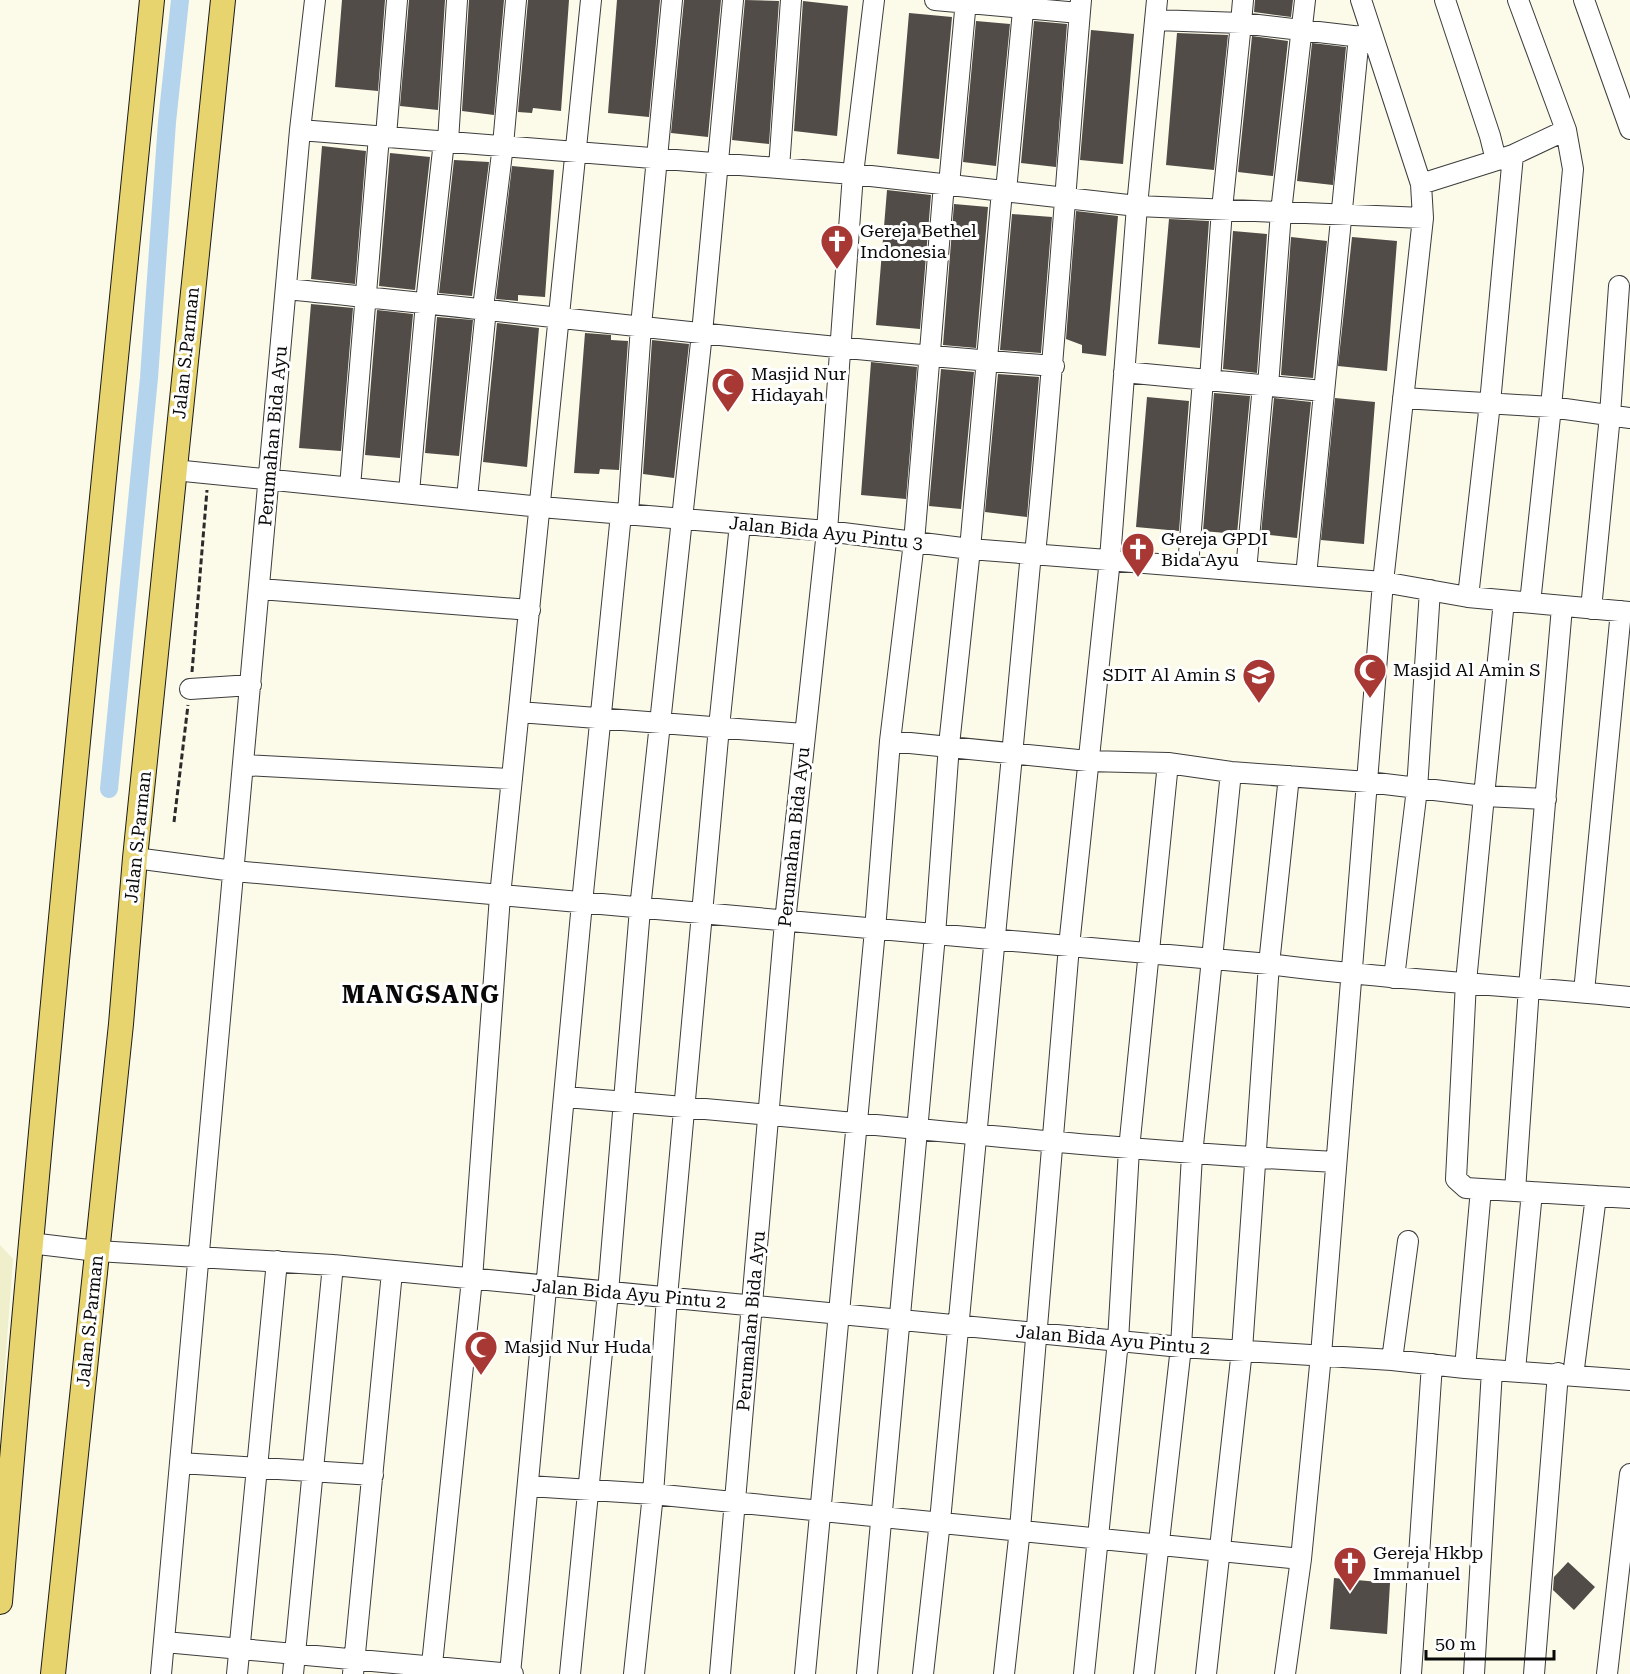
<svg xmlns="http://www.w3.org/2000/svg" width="1630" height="1674" viewBox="0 0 1630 1674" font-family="'Roboto Serif',serif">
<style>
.farmland{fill:#efefcc}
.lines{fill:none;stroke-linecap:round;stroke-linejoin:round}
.canal{stroke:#b4d3ed;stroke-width:18}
.building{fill:#514c47}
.minor-casing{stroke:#3c3c3c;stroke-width:22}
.major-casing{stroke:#1a1a1a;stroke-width:26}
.path{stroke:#2b2b2b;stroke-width:3;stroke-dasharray:6 3;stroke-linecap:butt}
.minor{stroke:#fff;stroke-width:20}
.major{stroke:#e7d46e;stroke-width:24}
.labels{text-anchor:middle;stroke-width:6;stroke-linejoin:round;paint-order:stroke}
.poi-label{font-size:18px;fill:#090909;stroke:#fff;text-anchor:start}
.street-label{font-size:18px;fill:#090909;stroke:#fff}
.district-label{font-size:24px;font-weight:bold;letter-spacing:1.5px;fill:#090909;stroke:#fff}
</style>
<rect width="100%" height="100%" fill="#fcfae9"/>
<path class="farmland" d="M0,1245l13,14 -13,172z"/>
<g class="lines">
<path class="canal" d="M109,789l40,-411 18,-256 13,-122"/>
</g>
<path class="building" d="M342,0h43l-7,91 -43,-4z
M409,0h36l-7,110 -38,-4z
M469,0h35l-10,115 -32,-4z
M528,0h41l-8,111 -28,-3 -1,5 -14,-1z
M617,0h43l-11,117 -41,-4z
M684,0h37l-13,137 -37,-4z
M745,0l34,1 -10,143 -37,-4z
M1255,0h38l-2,17 -37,-5z
M803,1l45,5 -11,130 -43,-5z
M909,13l43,4 -13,142 -42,-5z
M976,21l34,3 -14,142 -33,-4z
M1034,21l33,3 -11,143 -35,-4z
M1091,30l43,4 -11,130 -43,-4z
M1177,33l51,2 -14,135 -48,-5z
M1252,36l36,5 -15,135 -35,-4z
M1312,43l34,4 -13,138 -36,-4z
M322,146l44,5 -11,133 -44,-5z
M390,153l40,4 -15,133 -36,-4z
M454,160l35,2 -17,134 -33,-3z
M512,166l42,4 -9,127 -27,-2v6l-22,-2z
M887,190l44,5 -11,134 -44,-4z
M954,204l34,3 -12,141 -33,-3z
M1076,211l42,5 -12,140 -24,-3v-8l-16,-6z
M1012,214l40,3 -11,136 -41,-3z
M1169,219l40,2 -9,127 -42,-4z
M1233,231l34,3 -10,139 -34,-4z
M1291,237l36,4 -14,137 -32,-3z
M1352,237l45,4 -10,130 -49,-5z
M311,304l42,4 -12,143 -42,-3z
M377,310l36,4 -13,144 -35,-3z
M437,317l36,3 -14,136 -34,-3z
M497,323l42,5 -12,139 -44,-5z
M585,333l26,2v5l17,1 -9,129 -19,-1 -1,5 -25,-1z
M652,340l37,4 -15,134 -31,-4z
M871,362l46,5 -11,132 -45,-4z
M941,369l33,3 -13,137 -32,-3z
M998,374l41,3 -12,140 -42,-5z
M1214,393l36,3 -13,138 -34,-3z
M1147,397l42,4 -10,130 -43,-4z
M1274,398l37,4 -14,136 -36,-4z
M1335,398l40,4 -11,142 -43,-4z
M1568,1562l27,25 -21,23 -21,-20 1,-13z
M1334,1578l56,5 -3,51 -57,-5z"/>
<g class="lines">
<defs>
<path id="minor" d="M935,0l144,13
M1243,0l-2,23 129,15
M1445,0l45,136 6,24
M1518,0l48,130 7,39 -22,238 -21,196
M1584,0l46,129
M1155,20l86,3 -19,186 -12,171
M300,130l553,44 284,32 286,12
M386,136l11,-136
M448,141l9,-141
M779,168l12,-168
M1421,184l92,-29 53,-25
M949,185l17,-185
M1006,191l18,-191
M286,289c256,25 511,58 768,77
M483,308l20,-163 13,-145
M1124,372l199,19
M1268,386l13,-174 24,-212
M1403,398l148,9 79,11
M174,470l367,37 286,24 143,18 413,33 85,15 162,15
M350,487l29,-351
M409,492l17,-189 18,-162
M467,498l19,-189
M628,514l13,-188 31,-326
M1035,554c19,-185 30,-369 46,-554
M1188,566l15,-186
M1246,571l17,-186
M1306,576c16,-180 37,-360 53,-540
M260,589l270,21
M1468,597l22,-194 23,-248
M1591,609l19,-194 9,-129
M190,689l61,-4
M519,712l285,22
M890,741l198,20 80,2 63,9 137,10 116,14 20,-195
M244,765l268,14
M1546,799l-62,-3 -18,186 -10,197 10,9 130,8
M135,858l99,13 1035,93c120,16 241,21 361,33
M1394,978l23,-189 13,-199
M1584,992l37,-381
M565,1097c257,20 513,52 771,65
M1515,1191l14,-204 33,-380
M30,1243l67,8 236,14 848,82 211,13 73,8 165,12
M1392,1360l16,-119
M1465,1368l16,-179
M1515,1370l17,-178
M1573,1376l23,-180 34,2
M180,1463l193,12
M529,1486l124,8 648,65
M165,1642l348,32
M161,1674l139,-1544 15,-130
M237,1674l40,-413
M293,1674l40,-409
M353,1674l39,-402
M431,1674l41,-395 28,-383 91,-896
M510,1674l72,-771 39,-389
M570,1674l38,-382 32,-383 62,-576 31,-333
M634,1674l19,-180 14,-197 52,-570 21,-203
M720,1674l65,-752 42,-391 26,-357 21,-174
M805,1674l70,-744 15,-189 24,-199 30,-358
M867,1674l68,-739 14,-190 21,-196 32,-358
M923,1674l17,-153 91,-968
M1004,1674l16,-145 49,-583 41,-387 27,-353 20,-206
M1084,1674l34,-333 11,-192 39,-386
M1144,1674l37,-327 11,-192 39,-383
M1206,1674l36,-324 27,-386 20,-188
M1285,1674l16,-115 20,-204 62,-773 40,-364 -2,-34 -60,-184
M1411,1674l21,-310
M1474,1674l18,-304
M1534,1674l24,-301
M1607,1674l23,-200"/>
<path id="major" d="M0,1602c44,-535 98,-1068 152,-1602
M53,1674l68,-650 14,-166 88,-858"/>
</defs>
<use href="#minor" class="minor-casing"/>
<use href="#major" class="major-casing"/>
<path class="path" d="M192,672l15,-182
M174,822l14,-117"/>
<use href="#minor" class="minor"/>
<use href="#major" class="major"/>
</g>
<defs>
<symbol id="church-pin" viewBox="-11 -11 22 30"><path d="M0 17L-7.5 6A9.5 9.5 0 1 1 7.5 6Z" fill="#a73834" stroke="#fff"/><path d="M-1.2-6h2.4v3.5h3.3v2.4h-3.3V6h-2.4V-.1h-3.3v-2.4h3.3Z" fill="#fff"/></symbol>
<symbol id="mosque-pin" viewBox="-11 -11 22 30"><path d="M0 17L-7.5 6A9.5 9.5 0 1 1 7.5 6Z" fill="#a73834" stroke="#fff"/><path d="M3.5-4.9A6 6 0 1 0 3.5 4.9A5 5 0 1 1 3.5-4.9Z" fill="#fff"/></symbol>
<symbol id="school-pin" viewBox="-11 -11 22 30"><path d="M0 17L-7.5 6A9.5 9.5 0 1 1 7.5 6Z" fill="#a73834" stroke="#fff"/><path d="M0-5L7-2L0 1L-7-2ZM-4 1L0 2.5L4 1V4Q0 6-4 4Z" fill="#fff"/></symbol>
</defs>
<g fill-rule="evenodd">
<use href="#church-pin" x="818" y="222" width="38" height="52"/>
<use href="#mosque-pin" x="709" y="365" width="38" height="52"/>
<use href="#church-pin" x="1119" y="530" width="38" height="52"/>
<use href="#mosque-pin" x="1351" y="651" width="38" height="52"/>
<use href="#school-pin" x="1240" y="656" width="38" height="52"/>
<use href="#mosque-pin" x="462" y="1328" width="38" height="52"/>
<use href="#church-pin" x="1331" y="1544" width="38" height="52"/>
</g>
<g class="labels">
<g class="poi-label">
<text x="860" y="237">Gereja Bethel<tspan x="860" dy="21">Indonesia</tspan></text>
<text x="751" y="380">Masjid Nur<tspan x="751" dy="21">Hidayah</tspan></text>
<text x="1161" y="545">Gereja GPDI<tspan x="1161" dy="21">Bida Ayu</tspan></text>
<text x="1393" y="676">Masjid Al Amin S</text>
<text x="1236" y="681" text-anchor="end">SDIT Al Amin S</text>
<text x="504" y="1353">Masjid Nur Huda</text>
<text x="1373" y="1559">Gereja Hkbp<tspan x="1373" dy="21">Immanuel</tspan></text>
</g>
<g class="street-label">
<text transform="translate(186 353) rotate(-84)" y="6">Jalan S.Parman</text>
<text transform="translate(273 436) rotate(-85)" y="6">Perumahan Bida Ayu</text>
<text transform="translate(826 533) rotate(6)" y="6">Jalan Bida Ayu Pintu 3</text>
<text transform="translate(138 837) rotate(-84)" y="6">Jalan S.Parman</text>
<text transform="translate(794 837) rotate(-84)" y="6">Perumahan Bida Ayu</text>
<text transform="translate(629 1294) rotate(5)" y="6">Jalan Bida Ayu Pintu 2</text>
<text transform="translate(90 1321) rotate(-84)" y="6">Jalan S.Parman</text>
<text transform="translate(751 1321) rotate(-85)" y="6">Perumahan Bida Ayu</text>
<text transform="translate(1113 1340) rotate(5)" y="6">Jalan Bida Ayu Pintu 2</text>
</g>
<g class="district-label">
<text x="421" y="1003">MANGSANG</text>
</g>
</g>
<path d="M1426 1650v9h128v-9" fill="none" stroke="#090909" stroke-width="3"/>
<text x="1435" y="1650" font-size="18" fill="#090909" stroke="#ffffff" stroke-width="4.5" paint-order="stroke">50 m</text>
</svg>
